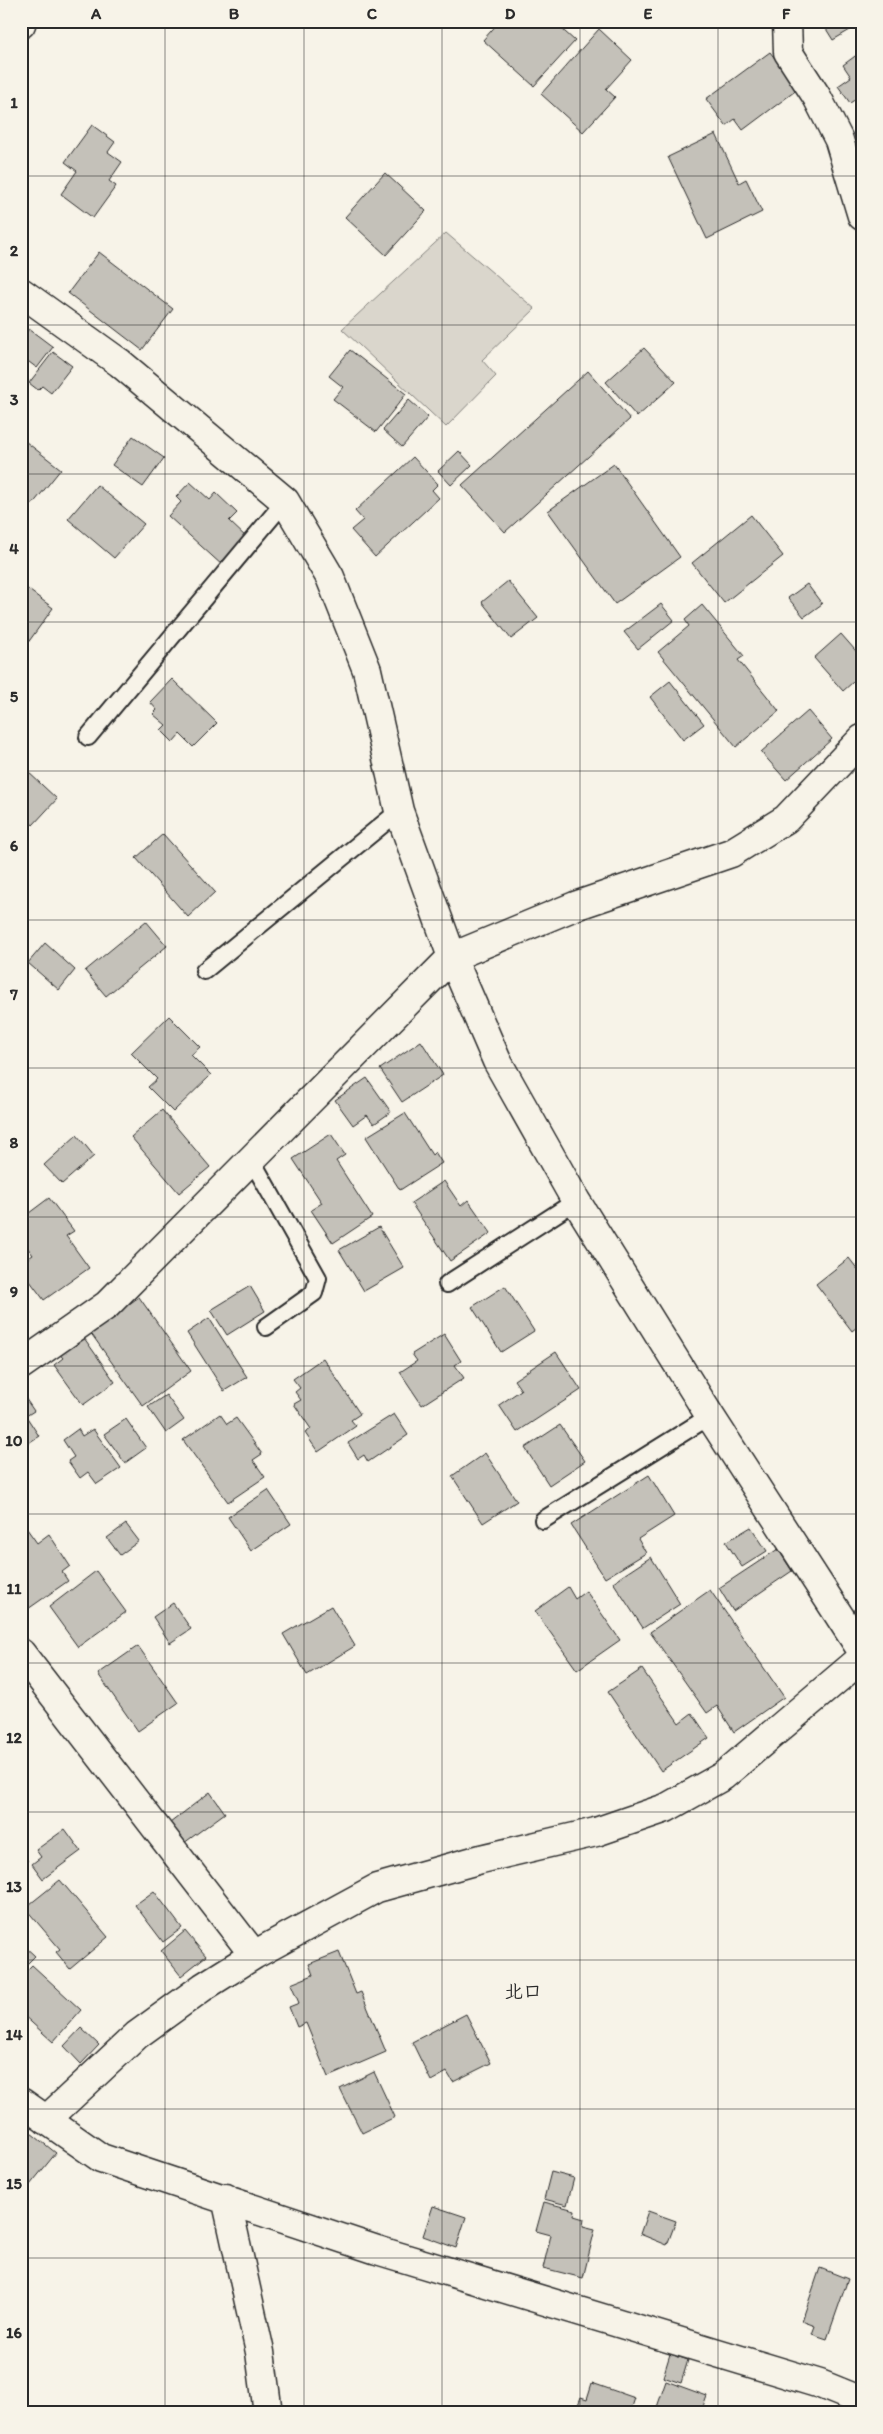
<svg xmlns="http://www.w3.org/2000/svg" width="883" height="2434" viewBox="0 0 883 2434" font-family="Itim,'Klee One',sans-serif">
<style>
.green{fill:#dad6cc;stroke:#82807c}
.building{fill:#c4c1b9;stroke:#2b2b2b}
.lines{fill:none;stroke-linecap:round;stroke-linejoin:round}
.lane-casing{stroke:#2b2b2b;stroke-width:20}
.street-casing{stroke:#2b2b2b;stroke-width:31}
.lane{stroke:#f7f3e8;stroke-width:16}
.street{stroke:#f7f3e8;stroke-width:28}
.grid{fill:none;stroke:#2b2b2b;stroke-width:1;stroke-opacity:0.55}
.labels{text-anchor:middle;stroke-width:4.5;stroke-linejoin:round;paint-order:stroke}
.neighbourhood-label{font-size:19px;font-weight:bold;fill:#2b2b2b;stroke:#f7f3e8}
.neatline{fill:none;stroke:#2b2b2b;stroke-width:2}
.grid-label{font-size:16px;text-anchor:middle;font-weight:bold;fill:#2b2b2b}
</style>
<rect width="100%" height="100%" fill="#f7f3e8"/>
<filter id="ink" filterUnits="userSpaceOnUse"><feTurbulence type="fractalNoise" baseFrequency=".02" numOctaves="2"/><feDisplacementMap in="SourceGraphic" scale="10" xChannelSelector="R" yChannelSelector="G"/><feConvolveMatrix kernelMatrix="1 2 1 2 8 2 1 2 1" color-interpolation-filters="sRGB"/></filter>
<g filter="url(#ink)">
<path class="green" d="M446,233l89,76 -53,51 14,16 -50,51 -104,-98z"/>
<path class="building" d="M500,21h53l22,20 -41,45 -51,-46z
M816,21h46v2l-29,17 -10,-16 -4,2z
M599,29l33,31 -26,29 9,8 -32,35 -42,-38z
M862,51v55h-1l-5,-7 -6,4 -12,-17 13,-9 -8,-12z
M770,52l28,37 -55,41 -8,-11 -9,7 -20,-27z
M92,125l23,17 -7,10 14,10 -13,19 7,5 -23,32 -32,-24 16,-23 -12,-9z
M716,134l23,49 7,-4 16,33 -55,27 -39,-82z
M385,173l41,38 -40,44 -41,-38z
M99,252l74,57 -31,41 -74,-57z
M29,329l24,18 -16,21 -16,-12v-17z
M644,348l32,34 -39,35 -31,-35z
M350,350l56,44 -30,38 -43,-33 10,-12 -14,-11z
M53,352l19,14 -21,27 -9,-7 -4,4 -9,-7z
M588,371l42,48 -125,113 -43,-47z
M409,400l19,17 -26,30 -19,-17z
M133,436l31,22 -21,29 -31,-22z
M21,438l40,31 -29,36 -11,-9z
M459,451l13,14 -21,20 -13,-14z
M413,457l25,27 -6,6 7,8 -64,59 -24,-27 12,-10 -8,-9z
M614,464l66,93 -65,47 -67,-93z
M190,482l20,18 6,-7 21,20 -8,8 19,18 -25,27 -55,-50 13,-14 -5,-5z
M97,485l47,39 -30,34 -46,-39z
M21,509l8,5 -8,11z
M751,515l32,41 -59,47 -32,-40z
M508,581l30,37 -27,21 -29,-37z
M807,584l15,20 -18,13 -16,-19z
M22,585l31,23 -26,36 -6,-5z
M661,604l13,16 -36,29 -14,-17z
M702,605l42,51 -6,4 41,51 -43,36 -78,-95 31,-26 -4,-6z
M841,634l21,24v16l-19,17 -29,-33z
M172,679l45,44 -24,24 -13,-13 -7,8 -12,-12 5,-5 -13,-11 4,-4 -7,-8z
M670,681l34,43 -21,16 -33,-43z
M808,711l24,28 -46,41 -25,-28z
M26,770l31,29 -24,26 -12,-12v-38z
M163,834l52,58 -27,25 -52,-59z
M146,921l21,25 -61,50 -21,-25z
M45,943l30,27 -16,20 -31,-27z
M169,1016l31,31 -9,8 20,20 -38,37 -25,-25 9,-8 -26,-26z
M421,1041l22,34 -41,27 -22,-33z
M367,1078l24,34 -17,12 -7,-9 -14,10 -18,-25z
M162,1110l48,57 -31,26 -48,-56z
M405,1113l27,42 3,-3 7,11 -42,27 -34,-53z
M331,1134l14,21 -9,6 36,56 -39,26 -22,-33 11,-7 -29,-44z
M77,1135l17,21 -32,28 -18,-19z
M444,1181l17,25 7,-6 23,33 -41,28 -39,-58z
M49,1198l25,33 -8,5 23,32 -45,32 -23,-31v-6l12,-8 -12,-16v-20z
M379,1227l25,41 -40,23 -25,-41z
M849,1258l13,17v48l-10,8 -36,-47z
M250,1286l15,25 -38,24 -16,-25z
M505,1286l29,45 -33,21 -29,-45z
M139,1297l52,74 -48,35 -53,-74z
M209,1318l38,59 -23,14 -37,-58z
M444,1334l17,27 -6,4 9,13 -42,27 -22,-33 17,-11 -5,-7z
M82,1335l33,47 -32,23 -29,-40 9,-7 -5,-6z
M556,1352l25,38 -64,42 -18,-27 22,-15 -7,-10z
M323,1358l37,56 -9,6 5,6 -38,26 -13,-19 6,-4 -17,-25 7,-4 -6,-8 5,-4 -7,-9z
M21,1392l13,19 -8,5 13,20 -18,12z
M166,1395l18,25 -18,13 -18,-26z
M220,1414l7,10 9,-6 26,36 -9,6 12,17 -37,25 -45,-62z
M394,1414l14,21 -40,27 -4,-7 -6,4 -10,-16z
M126,1419l20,29 -21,15 -21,-29z
M560,1425l25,36 -36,24 -24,-37z
M78,1429l4,7 11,-7 28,39 -24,16 -9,-12 -8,6 -12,-17 6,-4 -11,-17z
M485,1453l32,48 -34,22 -31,-47z
M649,1475l25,41 -36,23 8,14 -41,25 -34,-53z
M268,1490l23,34 -40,27 -23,-34z
M22,1522l15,21 12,-9 21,32 -8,6 6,9 -40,28 -7,-10z
M126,1524l13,17 -19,14 -13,-17z
M751,1527l16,24 -25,16 -16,-25z
M778,1549l14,22 -59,40 -14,-23z
M651,1557l29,47 -37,24 -30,-46z
M96,1571l30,41 -48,35 -29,-40z
M568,1587l7,12 11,-8 34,49 -43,30 -42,-59z
M710,1590l74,107 -50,35 -17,-26 -10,7 -57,-81z
M173,1603l18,26 -21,14 -17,-26z
M331,1606l24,40 -48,29 -24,-41z
M138,1646l40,57 -40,28 -40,-57z
M642,1669l37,54 13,-10 17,25 -48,33 -53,-79z
M210,1792l15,21 -41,30 -14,-20z
M65,1829l16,22 -38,28 -11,-15 9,-7 -5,-7z
M21,1854l7,7 -7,6z
M60,1880l48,57 -38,32 -14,-17 4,-3 -35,-41z
M154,1891l28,37 -19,14 -28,-37z
M185,1931l21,25 -25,20 -20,-25z
M21,1943l14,13 -14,14z
M339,1952l17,42 5,-2 25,60 -58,25 -22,-54 -9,4 -8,-20 10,-4 -8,-19 22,-9 -4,-11z
M32,1965l49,45 -28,32 -32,-29v-37z
M466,2014l25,49 -38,19 -6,-10 -16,9 -19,-39z
M81,2028l18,17 -18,19 -17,-18z
M374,2072l21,45 -33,16 -22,-44z
M21,2125l35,28 -35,43z
M551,2172l23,6 -7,27 -23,-6z
M544,2202l31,8 -1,6 10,3 -1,7 12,3 -12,49 -40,-10 8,-33 -15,-4z
M433,2206l33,11 -10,31 -33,-12z
M648,2211l28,10 -9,24 -27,-11z
M820,2268l28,11 -21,60 -15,-5 3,-8 -13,-5z
M670,2354l18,6 -7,23 -18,-6z
M666,2381l41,15 -6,17h-46z
M592,2383l43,15 -5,15h-55l6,-16 6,2z"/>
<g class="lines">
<defs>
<path id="lane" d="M88,737l197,-236
M204,971l195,-160
M251,1159l67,119 -4,15 -48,34
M447,1284l129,-83
M543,1520l167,-104"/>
<path id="street" d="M787,21l1,31 29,45 22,43 23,76
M21,24l1,-3
M21,292l99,71 165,138 45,76 37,93 32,141 53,146 45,104 79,140 134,215 152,235
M21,1365l86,-60 345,-348 123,-51 156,-53 55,-34 76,-80
M21,1653l233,302
M21,2102l80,56 276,92 443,134 42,17
M46,2120l91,-85 66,-48 51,-32 123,-67 104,-29 115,-27 70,-24 57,-32 139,-118
M226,2198l34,154 8,61"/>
</defs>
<use href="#lane" class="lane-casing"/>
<use href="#street" class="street-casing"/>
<use href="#lane" class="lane"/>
<use href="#street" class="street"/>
</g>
</g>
<path class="grid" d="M165,21v2392M304,21v2392M442,21v2392M580,21v2392M718,21v2392M21,176h841M21,325h841M21,474h841M21,622h841M21,771h841M21,920h841M21,1068h841M21,1217h841M21,1366h841M21,1514h841M21,1663h841M21,1812h841M21,1960h841M21,2109h841M21,2258h841"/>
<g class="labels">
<g class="neighbourhood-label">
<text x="523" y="1998">北口</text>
</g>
</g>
<rect width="883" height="2434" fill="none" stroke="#f7f3e8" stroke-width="55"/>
<rect x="28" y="28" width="828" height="2378" class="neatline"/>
<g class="grid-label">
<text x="96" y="19">A</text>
<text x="234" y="19">B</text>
<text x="372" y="19">C</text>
<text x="510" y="19">D</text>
<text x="648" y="19">E</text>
<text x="786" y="19">F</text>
<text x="14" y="108">1</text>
<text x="14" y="256">2</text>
<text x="14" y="405">3</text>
<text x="14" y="554">4</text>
<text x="14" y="702">5</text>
<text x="14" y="851">6</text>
<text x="14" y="1000">7</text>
<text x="14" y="1148">8</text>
<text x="14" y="1297">9</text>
<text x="14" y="1446">10</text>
<text x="14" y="1594">11</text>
<text x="14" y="1743">12</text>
<text x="14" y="1892">13</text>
<text x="14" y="2040">14</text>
<text x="14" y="2189">15</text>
<text x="14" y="2338">16</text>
</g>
</svg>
